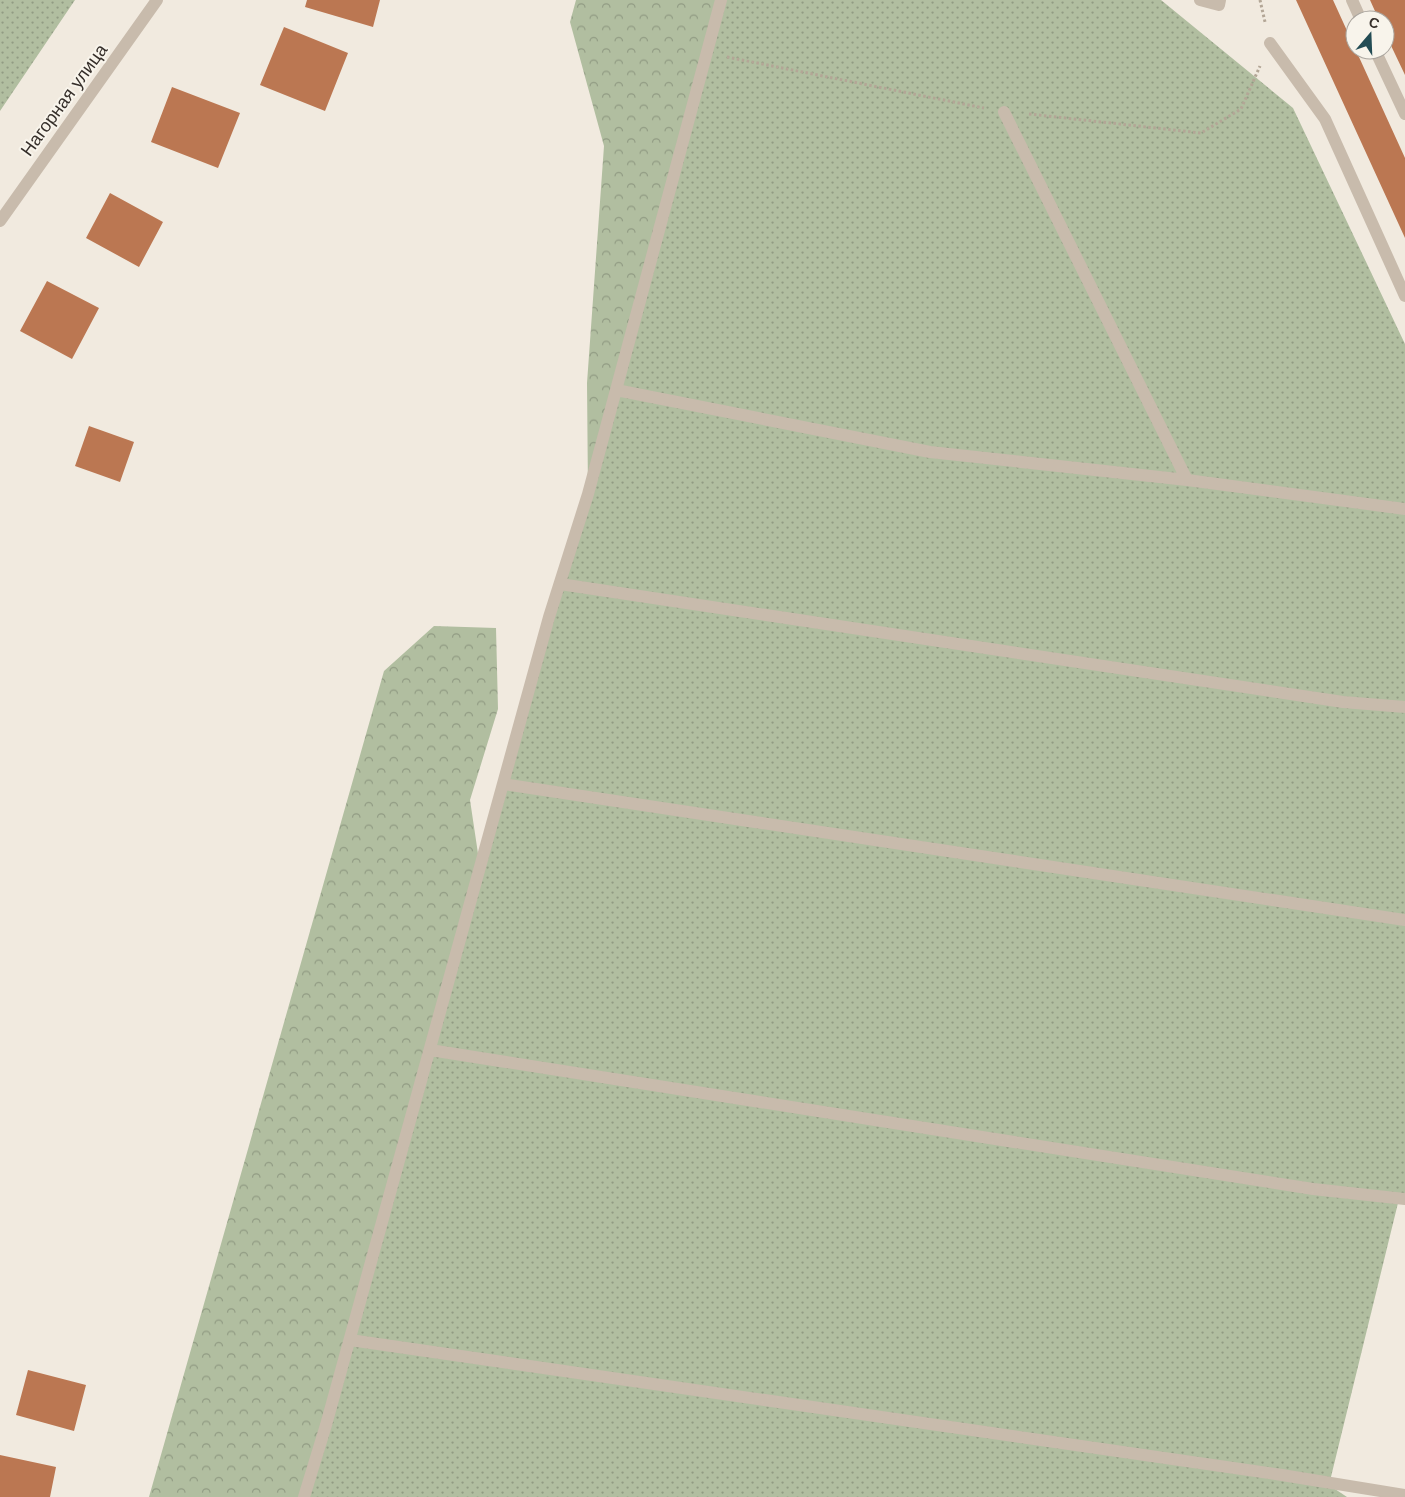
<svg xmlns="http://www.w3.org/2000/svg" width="1405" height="1497" viewBox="0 0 1405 1497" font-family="Arial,sans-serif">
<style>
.green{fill:url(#green-dots)}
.forest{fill:url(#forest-crowns)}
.building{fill:#bb7752}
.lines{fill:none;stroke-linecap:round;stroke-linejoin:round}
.path{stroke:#b3a696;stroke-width:3;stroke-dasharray:2.5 2.5;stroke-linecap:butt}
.service{stroke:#c8bbac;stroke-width:12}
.minor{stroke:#c8bbac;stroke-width:12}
.labels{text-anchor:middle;stroke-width:4;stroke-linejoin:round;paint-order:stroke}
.street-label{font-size:18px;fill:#362f2a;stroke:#f8f4eb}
</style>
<defs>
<pattern id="green-dots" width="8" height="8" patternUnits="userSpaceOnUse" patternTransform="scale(1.25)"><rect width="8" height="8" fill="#b1bea0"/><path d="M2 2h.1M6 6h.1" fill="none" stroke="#919b83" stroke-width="1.8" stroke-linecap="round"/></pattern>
<pattern id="forest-crowns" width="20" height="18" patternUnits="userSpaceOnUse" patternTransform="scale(1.25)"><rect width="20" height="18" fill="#b1bea0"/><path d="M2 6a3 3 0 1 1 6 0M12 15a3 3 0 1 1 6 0" fill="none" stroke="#919b83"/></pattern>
</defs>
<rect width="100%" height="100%" fill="#f1eadf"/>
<path class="green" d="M0,0h75l-75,111z
M721,0h440l132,108 112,236v858l-7,1 -69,282 18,12h-1043z"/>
<path class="forest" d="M576,0h145l-133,494 -1,-111 17,-237 -34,-124z
M434,626l62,2 2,81 -28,91 10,67 -176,630h-155l235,-826z"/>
<path class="building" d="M307,0h73l-7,27 -68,-20z
M1296,0h37l72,158v80z
M1370,0h35v75l-20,-42v-13h-6z
M284,27l64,26 -23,58 -65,-26z
M172,87l68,26 -22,55 -67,-26z
M110,193l53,29 -24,45 -53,-29z
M47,281l52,27 -27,51 -52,-28z
M89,426l45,16 -14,40 -45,-16z
M28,1370l58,15 -12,46 -58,-16z
M0,1455l56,12 -6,30h-50z"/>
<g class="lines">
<path class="path" d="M1260,0l5,22
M727,57l257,51
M1029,114l172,19 40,-24 19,-43"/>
<path class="service" d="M1200,0l19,5 1,-5
M1352,0l9,20
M1270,43l55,76 80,177
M1375,50l30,64
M1004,112l183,368
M616,390l314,62 257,28 218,29
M560,584l783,118 62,5
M503,784l902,136
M430,1050l883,139 92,10
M350,1340l932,135 123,20
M304,1497l22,-72 223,-808 39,-123 133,-494"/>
<path class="minor" d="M0,221l157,-221"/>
</g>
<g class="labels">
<g class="street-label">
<text transform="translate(64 100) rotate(-54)" y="6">Нагорная улица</text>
</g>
</g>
<g transform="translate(1370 35) rotate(19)"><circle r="24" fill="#f8f4eb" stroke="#aaa59e"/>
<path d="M0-4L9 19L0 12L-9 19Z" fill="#234c54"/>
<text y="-8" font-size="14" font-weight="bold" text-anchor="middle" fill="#362f2a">С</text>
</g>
</svg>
